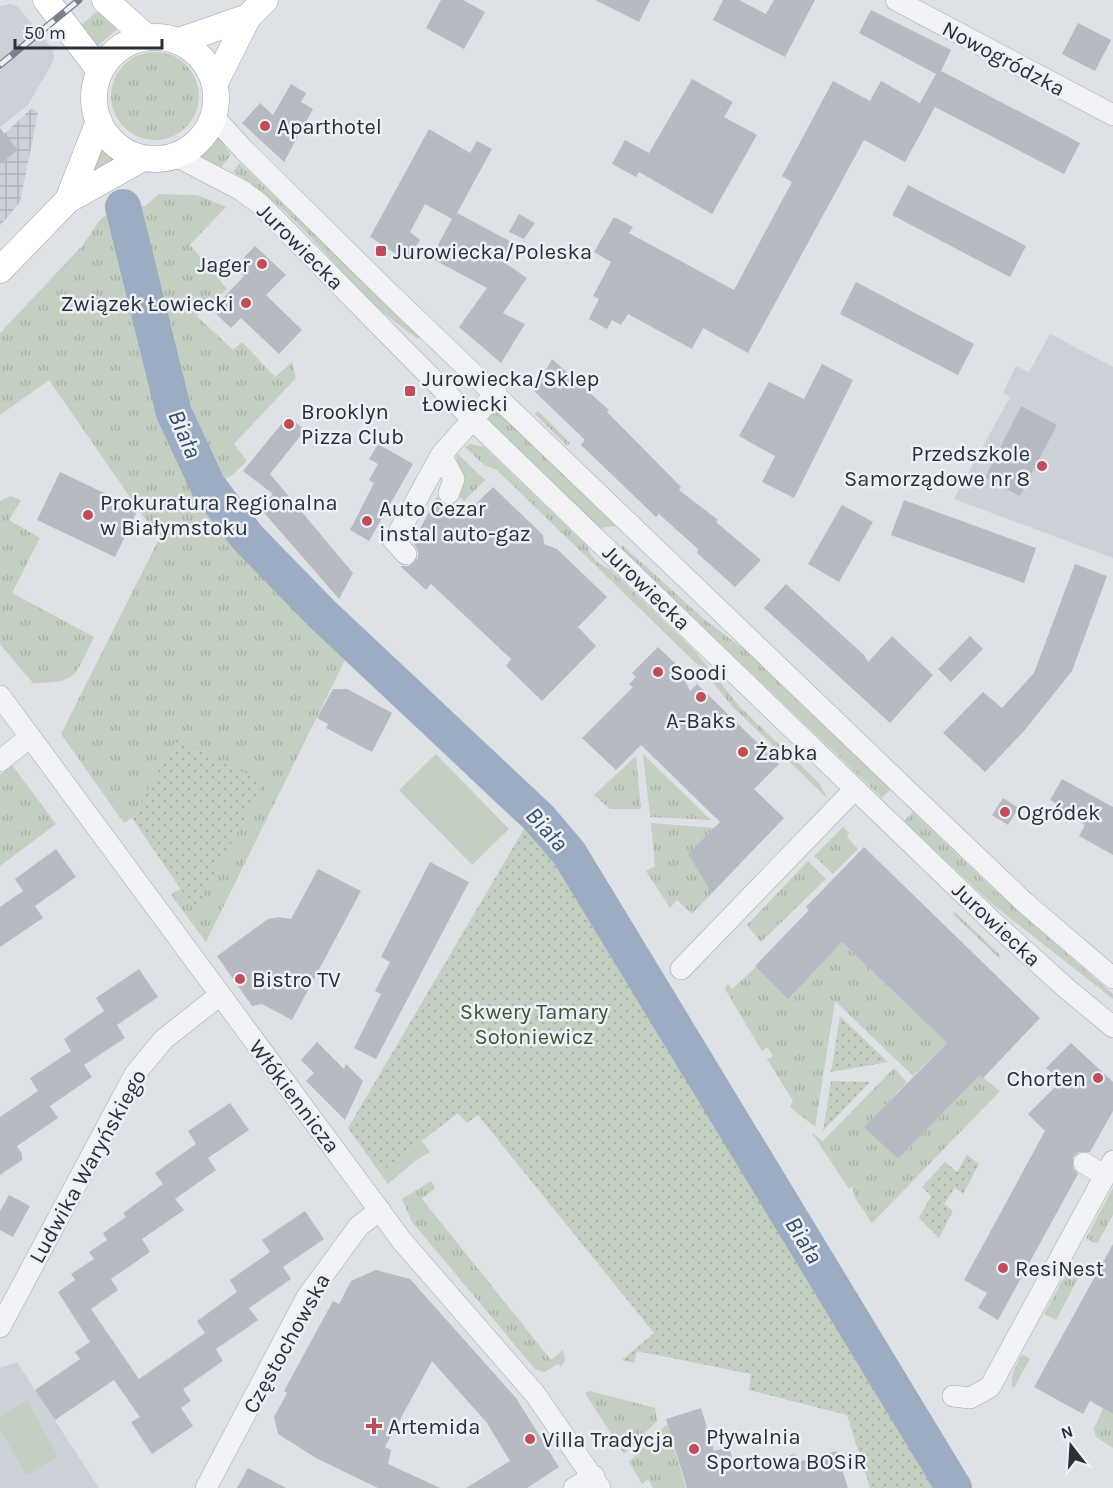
<svg xmlns="http://www.w3.org/2000/svg" width="1113" height="1488" viewBox="0 0 1113 1488" font-family="Karla,sans-serif">
<style>
.built{fill:#ccd0d7}
.industrial{fill:url(#industrial-grid)}
.grass{fill:url(#grass-tufts)}
.park{fill:url(#park-dots)}
.garden{fill:#c3cfc0}
.lines{fill:none;stroke-linecap:round;stroke-linejoin:round}
.river{stroke:#9cadc3;stroke-width:36}
.building{fill:#b6bac2}
.minor-casing{stroke:#a4a8af;stroke-width:22}
.major-casing{stroke:#9fa5b1;stroke-width:27}
.minor{stroke:#f0f2f5;stroke-width:21}
.major{stroke:#fff;stroke-width:26}
.rail-casing{stroke:#79808e;stroke-width:7}
.rail{stroke:#edf0f4;stroke-width:4.5;stroke-dasharray:14;stroke-linecap:butt}
.poi-dot{fill:#c04e58;stroke:#edf0f4;stroke-width:2}
.labels{text-anchor:middle;stroke-width:5;stroke-linejoin:round;paint-order:stroke}
.street-label{font-size:22px;fill:#292f3b;stroke:#edf0f4}
.poi-label{font-size:22px;fill:#292f3b;stroke:#edf0f4;text-anchor:start}
.park-label{font-size:22px;fill:#3b5638;stroke:#edf0f4}
.water-label{font-size:24px;font-style:italic;fill:#374b6b;stroke:#edf0f4}
</style>
<defs>
<pattern id="industrial-grid" width="8" height="8" patternUnits="userSpaceOnUse" patternTransform="scale(1.5)"><rect width="8" height="8" fill="#ccd0d7"/><path d="M0 4h8M4 0v8" fill="none" stroke="#afb3b9"/></pattern>
<pattern id="grass-tufts" width="24" height="20" patternUnits="userSpaceOnUse" patternTransform="scale(1.5)"><rect width="24" height="20" fill="#c3cfc0"/><path d="M3 7l-1-3M5 7V3M7 7l1-3M15 17l-1-3M17 17v-4M19 17l1-3" fill="none" stroke="#a8b2a6"/></pattern>
<pattern id="park-dots" width="8" height="8" patternUnits="userSpaceOnUse" patternTransform="scale(1.5)"><rect width="8" height="8" fill="#c3cfc0"/><path d="M2 2h.1M6 6h.1" fill="none" stroke="#a8b2a6" stroke-width="1.8" stroke-linecap="round"/></pattern>
</defs>
<rect width="100%" height="100%" fill="#dee1e6"/>
<path class="built" d="M10,4l8,3 35,43 1,10 -26,45 -28,22v-121z
M1050,334l63,33v191l-159,-59 56,-102 -7,-4 13,-27 13,6z
M17,1362l18,28 64,98h-99v-120z"/>
<path class="industrial" d="M32,108l6,5 -18,89 -20,24v-88z"/>
<path class="grass" d="M98,11l22,16 -25,21 -14,-23z
M111 96a44 44 0 1 1 88 0a44 44 0 1 1-88 0Z
M217,135l14,20 -10,12 -26,-9z
M96,144l24,18 -20,12 -10,-9z
M240,163l180,173 -2,3c-15,-11 -30,-22 -44,-34 -46,-45 -84,-100 -141,-133z
M159,194l38,1 29,12 -36,38 37,44 -30,27 36,34 9,-8 33,35 17,-15 4,16 -62,66 13,17 -16,15 -23,11 39,51 76,76 24,42 -141,286 -35,-47 10,-7 14,21 69,-126 -132,35 -8,5 -63,-89 98,-195 -110,-159 -49,35v-82l82,-87 18,-26 14,-11 16,-4 15,1z
M496,410l119,114 1,2 -16,2 -116,-112z
M538,411l32,32 -3,3 -32,-32z
M470,444l14,3 103,99c5,12 10,18 23,23l85,82 45,56 80,77 7,14 -96,-93 -28,-35 -206,-200 -13,-5 -19,-18z
M457,453l28,27 -21,21 -5,-5c14,-27 -6,-25 -2,-43z
M10,496l11,4 -12,20 31,18 -28,55 82,44c-20,40 -15,45 -61,46l-33,-39v-143z
M622,545l83,75 39,29 147,140 -9,9 -260,-249z
M643,754l68,66 -61,-3z
M636,756l5,53h-31l-16,-14z
M12,765l44,59 -56,42v-91z
M913,812l77,74 123,108v5l-122,-96 -87,-82z
M651,823l64,5 -3,65 -20,21 -15,-14 -7,8 -24,-37 9,-5z
M843,827l6,6 -2,4 11,12 -25,25 -19,-18z
M808,861l18,18 -65,63 -14,-17z
M955,912l46,44 -2,2 -46,-44z
M842,942l105,101 -34,33 -78,-75 -20,126 -25,-20 3,-6 -26,-42 6,-3 -6,-9 -5,4 -37,-62 3,-5 4,5 24,-22 32,31z
M894,1068l13,14 -42,45 33,32 82,-84 20,16 -128,132 -17,-25 -3,-12 -3,3 -37,-56 11,8z
M422,1141l8,11 -15,9 -27,23 -8,-11z
M431,1181l4,7 -13,11 129,161 12,-10 2,10 -4,7 -3,-3 -14,8 -9,-3 -123,-147 -10,-23z
M1113,1188v27l-15,27 -4,1 -8,-5z
M1073,1269l9,2 -26,49 -12,-6 22,-40z
M1022,1354l8,5 -17,30c-4,-13 3,-23 9,-35z
M590,1391l65,17 2,13 -33,33 -39,-61z
M1103,1409l10,5v34l-17,-11 -2,-9z
M667,1424l19,64h-33l-5,-9 -6,5 -13,-22z"/>
<path class="park" d="M177,738l87,45 -69,127 -63,-92z
M527,824l195,284 232,380h-84l-23,-73 -98,-25 2,-16 -114,-23 -3,12 -12,-3 32,-27 -176,-218 -11,8 -9,-10 -78,60 -32,-45z
M840,1016l48,46 -57,10z
M831,1081l39,1 -47,49z
M967,1155l12,9 -16,30 -8,-6 -11,16 9,7 -14,27 -20,-20 12,-22 -9,-9 23,-25 12,10z"/>
<path class="garden" d="M436,754l73,75 -37,36 -73,-75z
M27,1401l31,56 -32,18 -26,-46v-13z"/>
<g class="lines">
<path class="river" d="M123,207l51,206 34,73 39,51 75,77 217,204 30,35 385,635"/>
</g>
<path class="building" d="M441,0h22l22,12 -21,37 -38,-21z
M595,0h55l-11,22z
M723,0h16l27,14 8,-14h41l-30,57 -72,-37z
M871,10l80,40 -10,21 139,72 -16,31 -129,-67 -30,55 -41,-22 -116,213 -45,-25 -11,21 -64,-35 -7,11 -9,-5 -5,9 -18,-10 10,-20 -6,-3 18,-34 -17,-10 20,-35 19,10 -4,6 105,57 58,-108 -10,-6 51,-95 37,20 11,-20 39,22 16,-29 -77,-41z
M1078,23l33,17 -16,31 -33,-17z
M692,79l41,23 -9,15 33,18 -45,79 -73,-42 -3,5 -24,-13 13,-24 24,13z
M291,84l15,9 -5,9 12,7 -29,53 -42,-39 18,-20 13,12z
M0,128l18,22 -18,14z
M429,129l41,24 7,-12 15,8 -35,64 58,31 -10,19 22,15 -24,35 22,11 -24,39 -42,-36 28,-39 -56,-30 21,-39 -27,-15 -15,28 10,8 -13,21 -37,-24z
M908,185l118,61 -16,31 -118,-62z
M519,214l16,9 -11,16 -15,-7z
M255,246l31,29 -20,20 36,35 -23,24 -38,-36 -10,10 -19,-18 32,-34 -9,-9z
M856,282l118,62 -16,31 -118,-61z
M552,359l57,51 -2,2 74,75 -2,3 39,30 -2,2 45,38 -26,27 -38,-34 1,-4 -39,-35 -3,3 -75,-72 4,-5 -51,-49z
M822,364l31,16 -59,118 -32,-16 13,-26 -36,-20 30,-54 35,17z
M1021,406l36,19 -37,71 -35,-18z
M288,416l17,14 -35,44 83,99 -14,26 -79,-91 13,-14 -30,-23z
M378,444l35,20 -44,77 -19,-11 24,-47 -5,-3 9,-16 -9,-5z
M60,472l78,37 -23,48 -78,-37z
M493,487l50,48 1,9 13,5 50,48 -29,30 18,19 -54,55 -36,-35 5,-7 -80,-75 -5,6 -26,-24h9l9,-8v-7l-5,-9 24,-45 8,8 13,-3 10,10z
M904,500l132,48 -12,35 -133,-48z
M842,505l31,17 -34,60 -31,-18z
M1075,564l32,12 -35,95 -48,60 -39,41 -42,-39 40,-41 19,16 32,-35z
M786,584l78,71 4,7 24,-26 41,39 -43,48 -126,-115z
M970,636l13,13 -32,33 -13,-13z
M658,647l20,19 12,25 7,-7 82,80 -25,25 30,29 -72,75 -24,-39 32,-32 -79,-77 -25,25 -34,-32 51,-51 -4,-3 7,-7 -4,-4z
M333,689h14l45,24 -20,39 -46,-24 2,-4 -11,-6z
M1062,779l51,28v48l-34,-19 6,-11 -30,-16 2,-5 -7,-4z
M1003,798l16,10 -11,17 -16,-10z
M864,847l176,171 -57,60 -3,-3 -82,84 -34,-32 83,-84 -105,-101 -54,57 -33,-33 54,-56 -3,-3z
M56,849l20,28 -41,29 8,12 -43,29v-40l23,-16 -8,-12z
M430,862l39,20 -93,177 -22,-11 27,-54 -6,-3 15,-29 -9,-5z
M318,869l43,22 -69,129 -30,-16 -10,2 -35,-50 51,-37 11,-2 12,2z
M139,969l19,28 -41,28 8,13 -41,27 8,12 -42,29 8,12 -41,28 5,8v6l-22,15v-58l38,-26 -8,-13 41,-27 -7,-12 40,-28 -8,-13z
M317,1042l27,27 2,-5 17,17 -18,39 -39,-39 8,-8 -13,-13z
M1071,1043l42,39v29l-23,41h-11l-6,5v11l5,6 -80,146 -20,-12 9,-15 -23,-13 81,-149 -17,-17 33,-33 -15,-13z
M230,1103l19,27 -41,28 8,12 -41,29 9,11 -42,29 8,13 -39,27 7,11 -27,19 48,70 66,-46 -8,-12 40,-29 -7,-12 40,-28 -8,-12 43,-29 19,28 -41,28 8,12 -42,29 9,12 -42,29 7,12 -40,28 8,12 -10,7 12,18 -41,28 -21,-32 9,-5 -26,-37 -59,40 -20,-30 45,-31 -5,-7 15,-10 -32,-50 17,-12 -4,-6 23,-15 -5,-7 18,-12 -4,-7 23,-16 -3,-4 40,-29 -8,-11 41,-29 -8,-13z
M9,1195l21,11 -17,31 -13,-7v-19z
M1113,1244v170l-23,-13 -7,13 -49,-27z
M376,1270l34,9 106,119 43,69 -32,21h-61l44,-27 -23,-38 -55,-62 -47,86 6,3 -3,14 52,24h-62l-62,-30 -38,-24 -4,-17 13,-24 -3,-2 49,-90 6,3 12,-23z
M701,1408l13,43 15,-4 7,25 59,-18 3,8 38,-11 12,37h-161l-21,-69z
M248,1468l38,20h-49z"/>
<g class="lines">
<defs>
<path id="minor" d="M896,0l217,115
M214,117l30,33 145,143 525,504 110,105 89,76
M176,156l65,34 19,14 211,214 384,371 137,132 74,67 47,39
M441,455l13,24 -5,14
M406,554l-12,-13 47,-86 55,-62
M0,696l402,545 133,153 65,94
M0,761l30,-24
M681,969l174,-180
M1084,1163l21,13
M0,1327l135,-253 29,-35 56,-44
M953,1396l17,2 20,-11 123,-226
M206,1488l101,-191 52,-71 21,-16
M574,1488l20,-12"/>
<path id="major" d="M46,0l54,71
M105,0l41,37
M94 98a61 61 0 1 1 122 0a61 61 0 1 1-122 0Z
M179,41l69,-24
M215,83l33,-66 17,-17
M68,200l31,-79
M0,270l68,-70 75,-42"/>
</defs>
<use href="#minor" class="minor-casing"/>
<use href="#major" class="major-casing"/>
<use href="#minor" class="minor"/>
<use href="#major" class="major"/>
<defs>
<path id="rail" d="M0,65l79,-65"/>
</defs>
<use href="#rail" class="rail-casing"/>
<use href="#rail" class="rail"/>
</g>
<g class="poi-dot">
<circle cx="265" cy="126" r="6"/>
<rect x="375" y="245" width="12" height="12" rx="3"/>
<circle cx="262" cy="264" r="6"/>
<circle cx="246" cy="303" r="6"/>
<rect x="404" y="385" width="12" height="12" rx="3"/>
<circle cx="289" cy="424" r="6"/>
<circle cx="1042" cy="466" r="6"/>
<circle cx="88" cy="515" r="6"/>
<circle cx="367" cy="521" r="6"/>
<circle cx="658" cy="672" r="6"/>
<circle cx="701" cy="697" r="6"/>
<circle cx="743" cy="752" r="6"/>
<circle cx="1005" cy="812" r="6"/>
<circle cx="240" cy="979" r="6"/>
<circle cx="1098" cy="1078" r="6"/>
<circle cx="1003" cy="1268" r="6"/>
<path d="M371 1417h6v6h6v6h-6v6h-6v-6h-6v-6h6z"/>
<circle cx="530" cy="1439" r="6"/>
<circle cx="694" cy="1449" r="6"/>
</g>
<g class="labels">
<g class="street-label">
<text transform="translate(1004 58) rotate(28)" y="8">Nowogródzka</text>
<text transform="translate(301 246) rotate(45)" y="8">Jurowiecka</text>
<text transform="translate(647 587) rotate(44)" y="8">Jurowiecka</text>
<text transform="translate(997 924) rotate(43)" y="8">Jurowiecka</text>
<text transform="translate(295 1096) rotate(53)" y="8">Włókiennicza</text>
<text transform="translate(87 1166) rotate(-61)" y="8">Ludwika Waryńskiego</text>
<text transform="translate(286 1343) rotate(-61)" y="8">Częstochowska</text>
</g>
<g class="poi-label">
<text x="277" y="134">Aparthotel</text>
<text x="393" y="259">Jurowiecka/Poleska</text>
<text x="250" y="272" text-anchor="end">Jager</text>
<text x="234" y="311" text-anchor="end">Związek Łowiecki</text>
<text x="422" y="386">Jurowiecka/Sklep<tspan x="422" dy="25">Łowiecki</tspan></text>
<text x="301" y="419">Brooklyn<tspan x="301" dy="25">Pizza Club</tspan></text>
<text x="1030" y="461" text-anchor="end">Przedszkole<tspan x="1030" dy="25">Samorządowe nr 8</tspan></text>
<text x="100" y="510">Prokuratura Regionalna<tspan x="100" dy="25">w Białymstoku</tspan></text>
<text x="379" y="516">Auto Cezar<tspan x="379" dy="25">instal auto-gaz</tspan></text>
<text x="670" y="680">Soodi</text>
<text x="701" y="728" text-anchor="middle">A-Baks</text>
<text x="755" y="760">Żabka</text>
<text x="1017" y="820">Ogródek</text>
<text x="252" y="987">Bistro TV</text>
<text x="1086" y="1086" text-anchor="end">Chorten</text>
<text x="1015" y="1276">ResiNest</text>
<text x="388" y="1434">Artemida</text>
<text x="706" y="1444">Pływalnia<tspan x="706" dy="25">Sportowa BOSiR</tspan></text>
<text x="542" y="1447">Villa Tradycja</text>
</g>
<g class="park-label">
<text x="534" y="1019">Skwery Tamary<tspan x="534" dy="25">Sołoniewicz</tspan></text>
</g>
<g class="water-label">
<text transform="translate(185 434) rotate(67)" y="8">Biała</text>
<text transform="translate(547 829) rotate(48)" y="8">Biała</text>
<text transform="translate(804 1240) rotate(59)" y="8">Biała</text>
</g>
</g>
<g transform="translate(1071 1446) rotate(343)" stroke="#edf0f4" stroke-width="4.5" paint-order="stroke">
<path d="M0-4.5L10 22L0 15L-10 22Z" fill="#292f3b"/>
<text y="-9" font-size="16" font-weight="bold" text-anchor="middle" fill="#292f3b">N</text>
</g>
<path d="M15 39v9h147v-9" fill="none" stroke="#292f3b" stroke-width="3"/>
<text x="24" y="39" font-size="18" fill="#292f3b" stroke="#edf0f4" stroke-width="4.5" paint-order="stroke">50 m</text>
</svg>
